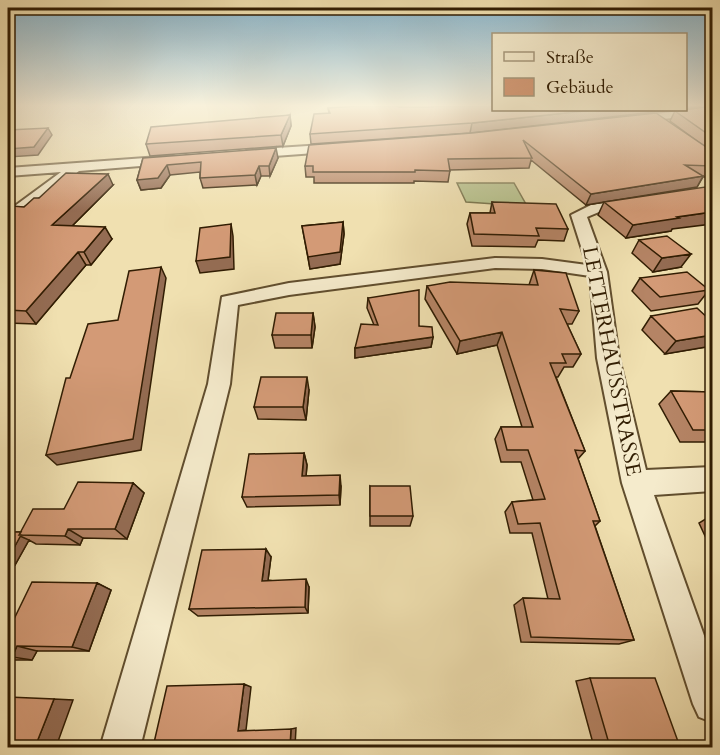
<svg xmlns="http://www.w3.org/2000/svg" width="720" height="755" viewBox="0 0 720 755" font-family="Cardo,serif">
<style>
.green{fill:#b6c38d;stroke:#747048;stroke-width:1.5}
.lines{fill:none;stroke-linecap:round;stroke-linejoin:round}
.minor-casing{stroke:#614e2e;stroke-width:4}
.minor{fill:#f5ebcc;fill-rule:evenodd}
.wall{fill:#b58465;stroke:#311d03;stroke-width:1.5}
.shaded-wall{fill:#946c53;stroke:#311d03;stroke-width:1.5}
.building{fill:#d39a76;stroke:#311d03;stroke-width:1.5}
.labels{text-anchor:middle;stroke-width:5;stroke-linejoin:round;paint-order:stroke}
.street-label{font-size:21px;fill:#311d03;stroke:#f5ebcc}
</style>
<rect width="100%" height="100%" fill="#f0e0b0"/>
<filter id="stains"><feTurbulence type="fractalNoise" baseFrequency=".00333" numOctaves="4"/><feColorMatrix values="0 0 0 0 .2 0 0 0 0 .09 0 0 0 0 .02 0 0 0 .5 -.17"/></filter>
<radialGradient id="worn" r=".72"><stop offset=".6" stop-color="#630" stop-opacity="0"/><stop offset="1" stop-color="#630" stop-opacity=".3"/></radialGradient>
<path class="green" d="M457,183h57l13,23 -61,-4z"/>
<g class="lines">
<defs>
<path id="minor" d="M712,107v6l-81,10 -5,-3 5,-3z
M338,144l6,4 -2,3 -94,7 -6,-4 6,-4z
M173,156l6,4 -2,3 -98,8 -66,50 -5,1v-11l53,-39 -53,4v-8z
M631,199l7,4 -2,3 -37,6 -12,5 20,55 12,86 27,112 66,-3v24l-58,4 58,163v64l-13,-5 -6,-13 -71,-221 -25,-125 -7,-82 -48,-7 -47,-1 -206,27 -51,10 -8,79 -90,364h-40l108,-364 14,-87 67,-14 206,-25 47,1 45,6 -16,-50 20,-10z"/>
</defs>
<use href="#minor" class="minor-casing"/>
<use href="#minor" class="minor"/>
</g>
<path class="wall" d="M712,106v71h-9l-6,10 -84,14 59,28 -1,2 -45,7 -28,-23 6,-13 -18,3 -55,-45 -2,8 -79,2 -2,12 -34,-1v2h-100v-6h-8l-1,-11 167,-33 236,16 -38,-28 5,-10z
M399,107l95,3h177l-201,23 -159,11 -1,-10 19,-21 -1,-5z
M290,115l1,11 -8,20 -133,10 -4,-12z
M143,158h135l-8,18h-9l-4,9 -54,3 -3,-10v-6l-30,3 -9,13 -20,2 -4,-10z
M113,185l-41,41 40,13 -21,26h-5l-50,59 -28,-1v-114l16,-2 15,-9z
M492,202l76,27 -4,12 -26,-1 -3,7 -63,-1 -5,-22 3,-11h20z
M343,222l1,12 -4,30 -30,5 -8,-43z
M639,240l42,27 -28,5 -21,-19z
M534,270l45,41 -7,13h-5l14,30 -8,13h-9l-6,10h-2l29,74 -7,8 22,62 -5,5 39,114 -15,4 -98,-2 -7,-37 9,-7 25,1 -16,-66h-22l-5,-21 7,-10 21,-2 -12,-38h-20l-6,-23 6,-12h21l-25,-82 -40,9 -32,-55 2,-13 102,-1z
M640,278l69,12 -11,14 -47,7 -19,-20z
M368,298l51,28 14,11 -2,10 -76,11v-10l19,-23 -7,-17z
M313,313l2,14 -3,21h-37l-3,-13z
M651,316l61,30 -47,8 -23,-24z
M309,390l-3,30 -48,-1 -4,-12z
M671,391l41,1v50h-32l-21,-38z
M304,453l3,12 -1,11 35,10 -1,19 -93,2 -5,-10z
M133,483l11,10 -17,46 -44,-1 -3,7 -44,-1 -7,-4 -14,25h-7v-33h13l43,-23z
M370,486l43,30 -3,10h-40z
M712,515v36l-13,-28z
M271,557l-3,23 41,7 -1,26 -110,3 -9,-7z
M97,583l14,7 -22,61h-52l-5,9h-24v-41h6z
M590,678l90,69h-86l-18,-66z"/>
<path class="shaded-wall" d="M686,106h18l-18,2z
M593,110h78l-201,23 2,-10z
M290,115l1,11 -8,20 -2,-11z
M48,128l4,7 -14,20 -30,2v-8z
M276,148l2,10 -8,18 -1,-10z
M167,165l3,10 -9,13 -20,2 -4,-10z
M259,166l2,10 -4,9 -2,-10z
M108,174l5,11 -53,53 -8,-13z
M703,176l-6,11 -111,18 5,-11z
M712,212v12l-40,5 -1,2 -45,7 7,-13 44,-8z
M343,222l1,12 -4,30 -30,5 -2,-12z
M231,224l2,12 1,33 -34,4 -4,-12z
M105,227l7,12 -21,26 -7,-13z
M78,252l8,13 -50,59 -10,-13z
M691,254l-10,13 -28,5 9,-14z
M161,267l5,11 -25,172 -84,15 -11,-10z
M313,313l2,14 -3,21 -1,-13z
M502,332l-5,13 -40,9 3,-13z
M712,335v11l-47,8 11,-13z
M433,337l-2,10 -76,11v-10z
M307,377l2,13 -3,30 -3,-13z
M304,453l3,12 -2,22 -3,-11z
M340,475l1,11 -1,19 -1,-10z
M133,483l11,10 -17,46 -12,-10z
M68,529l15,9 -3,7 -15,-9z
M20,536l9,4 -14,25 -7,-3v-3z
M266,549l5,8 -4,31 -5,-7z
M306,579l3,8 -1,26 -3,-6z
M97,583l14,7 -22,61 -17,-4z
M17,646l20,5 -5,9 -20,-3z
M244,684l7,3 -5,43 -8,1z
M54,699l19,1 -17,47h-21z
M296,728l-1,19h-5l1,-18z"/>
<path class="building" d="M358,106h39l2,1h29l14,-1h52v4h99l-121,13 -162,11 4,-20 16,-1 -2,-5z
M712,106v31l-37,-26z
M656,113l56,38v15l-27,-1 18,11 -112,18 -68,-54 9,18 -84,1 2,12 -35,-1v2h-102v-6h-8l4,-21 163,-12z
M290,115l-9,20 -135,9 5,-17z
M48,128l-14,19 -26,2v-19z
M276,148l-7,18h-10l-4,9 -55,3 1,-16 -34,3 -9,13 -21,2 6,-22z
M66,173l42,1 -56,51 53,2 -21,25h-6l-52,59 -18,-1v-101l4,-3 12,1 10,-9h5z
M712,186v26l-35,5 2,1 -46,7 -29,-23z
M492,202l64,2 12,25 -32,-1 3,8 -65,-2 -4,-21h25z
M343,222l-3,30 -32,5 -6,-31z
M231,224l-1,33 -34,4 4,-33z
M667,236l24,18 -29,4 -23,-18z
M161,267l-28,172 -87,16 20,-77h4l18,-54 30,-4 11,-49z
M534,270l32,3 13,38 -19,-2 21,45h-19l4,9h-16l35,88 -10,-1 25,71h-7l41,119 -103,-3 -8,-39 37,1 -20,-76 -22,1 -6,-22 33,-3 -17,-49h-21l-6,-23h32l-31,-95 -42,9 -33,-55 23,-4 88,3z
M687,272l22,18 -49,7 -20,-19z
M419,290v36l13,1 1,10 -78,11 6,-24 17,1 -10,-27z
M697,308l15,14v13l-36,6 -25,-25z
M276,313h37l-2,22h-39z
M261,377h46l-4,30h-49z
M671,391l41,1v38h-19z
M304,453l-2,23 38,-1 -1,20 -97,2 7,-43z
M78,482l55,1 -18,46h-47l-3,7 -46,-1 14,-26h31z
M370,486h40l3,30h-43z
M8,532h13l-2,3h2l-13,24z
M266,549l-4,32 44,-2 -1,28 -116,2 13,-59z
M32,582l65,1 -25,64 -55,-1 -5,11 -4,-1v-37h6z
M590,678h65l25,69h-70z
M244,684l-6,47 53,-2 -1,18h-137l14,-61z
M8,697l46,2 -19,48h-27z"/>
<linearGradient id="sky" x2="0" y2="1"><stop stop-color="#89b8d1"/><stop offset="0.5" stop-color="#f8f1db"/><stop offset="1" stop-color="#f8f1db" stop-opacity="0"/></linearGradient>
<rect width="720" height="211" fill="url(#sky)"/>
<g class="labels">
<g class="street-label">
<text transform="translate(612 361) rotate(79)" y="7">LETTERHAUSSTRASSE</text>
</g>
</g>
<rect width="720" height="755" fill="none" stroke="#f0e0b0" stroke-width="30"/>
<rect x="9" y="9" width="702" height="737" fill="none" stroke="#311d03" stroke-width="3"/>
<rect x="15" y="15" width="690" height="725" fill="none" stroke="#311d03" stroke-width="1.5"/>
<rect x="492" y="33" width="195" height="78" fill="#f5ebcc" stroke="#a7997c" stroke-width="1.5"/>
<rect x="504" y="52" width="30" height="9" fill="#f5ebcc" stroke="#a7997c" stroke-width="1.5"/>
<text x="546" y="63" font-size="18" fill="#311d03">Straße</text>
<rect x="504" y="78" width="30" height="18" fill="#d39a76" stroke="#a7997c" stroke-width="1.5"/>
<text x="546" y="93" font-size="18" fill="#311d03">Gebäude</text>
<rect width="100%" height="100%" filter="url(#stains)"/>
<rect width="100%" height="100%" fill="url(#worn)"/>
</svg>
